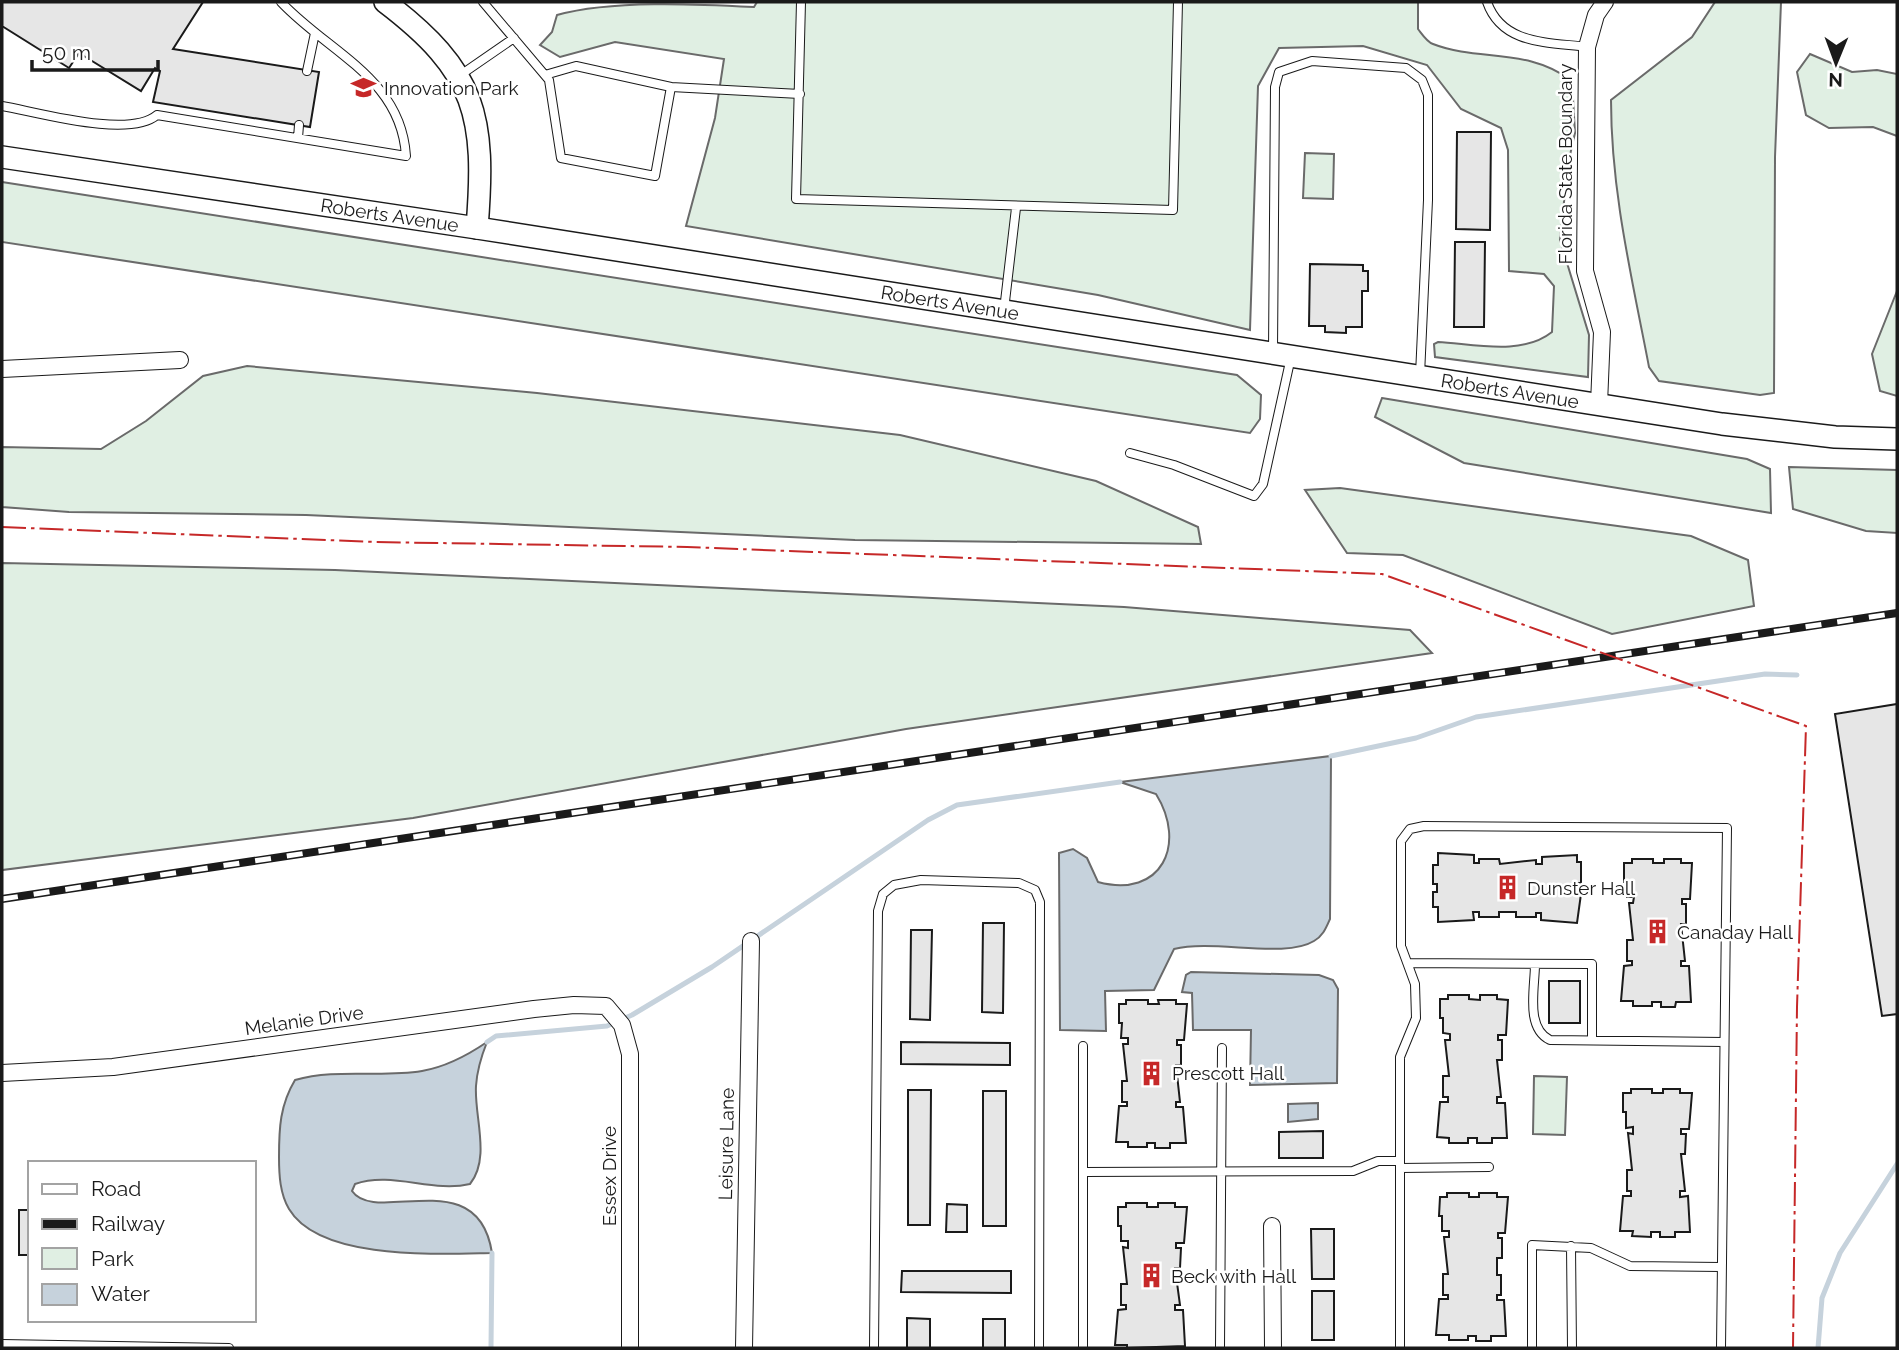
<svg xmlns="http://www.w3.org/2000/svg" width="1899" height="1350" viewBox="0 0 1899 1350" font-family="Raleway,sans-serif">
<style>
.green{fill:#e0efe3;stroke:#6a6a6a;stroke-width:2}
.water{fill:#c6d2dc;stroke:#6a6a6a;stroke-width:2}
.lines{fill:none;stroke-linecap:round;stroke-linejoin:round}
.stream{stroke:#c6d2dc;stroke-width:5}
.building{fill:#e6e6e6;stroke:#1a1a1a;stroke-width:2}
.lane-casing{stroke:#1a1a1a;stroke-width:10}
.street-casing{stroke:#1a1a1a;stroke-width:18}
.secondary-casing{stroke:#1a1a1a;stroke-width:24}
.lane{stroke:#fff;stroke-width:8}
.street{stroke:#fff;stroke-width:16}
.secondary{stroke:#fff;stroke-width:21}
.rail-casing{stroke:#1a1a1a;stroke-width:8}
.rail{stroke:#fff;stroke-width:5;stroke-dasharray:16;stroke-linecap:butt}
.power{stroke:#c62828;stroke-width:2;stroke-dasharray:24 5 3.5 5;stroke-linecap:butt}
.labels{text-anchor:middle;stroke-width:5;stroke-linejoin:round;paint-order:stroke}
.poi-label{font-size:19px;fill:#1a1a1a;stroke:#fff;text-anchor:start}
.street-label{font-size:19px;fill:#1a1a1a;stroke:#fff}
</style>
<rect width="100%" height="100%" fill="#fff"/>
<path class="green" d="M757,2h661v27c4,5 9,13 15,15 46,18 95,3 139,37l3,52 -7,31 -8,76 29,95 -1,42 -153,-20 -1,-13 4,-2c36,2 84,14 114,-10l2,-46 -10,-12 -35,-3 -1,-121 -7,-22 -40,-19 -34,-44 -64,-19 -84,2 -21,38 -8,244 -152,-35 -412,-69 29,-108 9,-59 -109,-17 -55,15 -20,-12 12,-13 5,-17c54,-15 139,-11 197,-8z
M1715,2h66l-6,155 -1,236 -14,2 -101,-14 -10,-14c-17,-89 -38,-175 -38,-267l81,-63z
M1810,54l42,18 25,-2 20,4v62l-24,-9 -44,1 -23,-13 -9,-43z
M1305,153l29,1 -1,45 -30,-1z
M2,182l1235,193 24,20 -1,24 -10,14 -1248,-191z
M1897,291v105l-17,-5 -8,-37z
M247,366l290,27 363,42 196,46 102,46 3,17 -346,-4 -549,-25 -237,-3 -67,-5v-60l99,2 45,-28 57,-45z
M1382,398l365,61 23,10 1,44 -307,-50 -89,-46z
M1789,467l108,3v63l-31,-2 -73,-22z
M1340,488l351,48 57,24 6,46 -142,28 -209,-79 -56,-2 -42,-63z
M2,563l333,7 789,37 286,23 22,23 -526,76 -493,89 -411,52z
M1534,1076l33,1 -2,58 -32,-1z"/>
<path class="water" d="M1331,756l-1,163c-4,9 -7,17 -16,22 -29,18 -101,-2 -140,8l-20,41 -49,1 1,40 -46,-1 -1,-177 14,-4 14,9 11,24c64,17 89,-38 58,-88l-36,-12z
M1191,972l128,3 14,5 5,9 -1,94 -87,2 1,-55h-58l-1,-37 -10,-1 4,-17z
M487,1042c-6,15 -10,28 -11,44 -2,30 15,72 -6,98 -38,9 -78,-13 -115,0l-3,7c24,35 126,-30 140,62 -52,1 -172,8 -203,-44 -9,-15 -10,-34 -10,-52 0,-29 1,-52 16,-77 42,-12 84,-2 127,-9 23,-4 46,-16 65,-29z
M1318,1103v16l-30,3v-18z"/>
<g class="lines">
<path class="stream" d="M1331,756l85,-18 60,-21 289,-43 32,1
M487,1042l9,-6 111,-10 25,-11 80,-48 216,-147 29,-15 163,-23
M491,1348l1,-95
M1818,1348l4,-50 18,-45 57,-89"/>
</g>
<path class="building" d="M2,2h201l-30,47 146,23 -9,55 -157,-25 7,-31 -5,-3 -14,23 -62,-38 -10,15 -67,-42z
M1457,132h34l-1,98 -34,-1z
M1455,242h30l-1,85h-30z
M1310,264l53,1v6h5v20h-6v36h-16v6l-21,-1v-6h-16z
M1897,704v310l-15,2 -47,-302z
M1438,853l36,2v8h5v-4h20l1,5 36,-4v4h6v-7l35,-2v7h4v21h-4v11h4l-4,29 -36,-3v-7h-5v4h-20v-5h-17v5h-20v-5h-6l1,8 -36,2v-15h-5v-15h4v-8h-4v-19h5z
M1632,859h21v4h11v-4h17v4h11l-2,36h-8v5h4v20h-5l4,37h-4v5h8l2,36h-15l-1,5h-14v-5h-9v4h-19v-5h-12l3,-35 8,-1v-4h-5v-21h6l-4,-37h4l1,-6h-7v-15h-3v-19h8z
M983,923h21l-1,90 -21,-1z
M911,930h21l-2,90 -20,-1z
M1549,981h31v42h-31z
M1448,995h21v4l11,1v-5h17v4l11,1 -2,35h-8v5h4v20h-5l4,37h-4v6h8l2,35h-15v5h-15v-5h-9v5h-19v-5l-12,-1 3,-35h8v-5h-5v-21h6l-4,-36h5v-6l-7,-1v-15h-3v-19h8z
M1126,1000h22v4h11l-1,-4h18v4h11l-3,36h-7v5h4v20h-5l4,37h-4v5h7l3,36h-16v5h-15v-5h-8v4h-19v-5h-12l3,-36h8v-4h-5v-21h5l-4,-37h5v-6h-7l1,-15h-3v-19h7z
M901,1042l109,1v22l-109,-1z
M1631,1089h21v4h11v-4h17v4h12l-3,36h-8v5h5l-1,20h-4l4,37h-5v6l8,-1 2,36h-15v5h-15v-5h-9v5l-19,-1 1,-5h-13l3,-35h8v-5h-4v-21h5l-4,-37 5,1v-7l-7,1v-16h-3v-19h8z
M908,1090h23l-1,135h-22z
M983,1091h23v135h-23z
M1323,1131v27h-44v-26z
M1447,1193h22v4h10v-4h18v4h11l-3,36h-7v5h4v20h-5v17h4v20h-4v5h7l2,36h-15v5h-15v-5h-8v4h-19v-5h-13l3,-36h9v-4h-5v-21h5l-4,-37h5v-6h-7v-15h-3l1,-19h7z
M1126,1203h21v4h11v-4h17v4h12l-3,36h-8v5h5l-1,20h-5l5,37h-5v5h8l2,36 -58,2v-3h-12l3,-35 8,-1v-4h-5v-21h6l-4,-37 5,1v-7h-7v-15h-3v-19h8z
M947,1204l20,1v27h-21z
M19,1210h11v45h-11z
M1311,1229h23v50h-22z
M902,1271h109v22l-110,-1z
M1312,1291h22v49h-22z
M907,1318l23,1v29h-23z
M983,1319h22v29h-22z"/>
<g class="lines">
<defs>
<path id="lane" d="M483,2l66,78 12,78 94,18 16,-89 -95,-21 -31,9
M801,2l-5,197 377,11 5,-208
M1487,2c15,43 61,40 100,45
M307,71l8,-38
M459,76l55,-38
M671,87l129,7
M2,106c35,6 127,33 155,9l249,41c-5,-78 -77,-103 -125,-154
M298,138l1,-13
M1004,310l12,-102
M1273,351l2,-264 4,-15 33,-11 94,7 16,12 6,15v105l-8,175
M1130,453l44,12 80,31 9,-12 28,-127
M1408,963l184,1v76
M1535,964c0,24 -10,64 15,76l174,2
M1083,1046v302
M1400,1168l89,-1
M1083,1172l270,-1 25,-10h22
M1571,1246l1,102
M2,1344l227,4
M874,1348l4,-437 5,-17 11,-9 27,-5 98,3 16,7 5,12 -1,446
M1220,1348l2,-300
M1400,1348v-291l16,-39 -1,-34 -14,-38v-105l9,-12 14,-3 303,2 -6,520
M1532,1348v-103l59,3 39,18 91,1"/>
<path id="street" d="M2,369l178,-9
M1599,404l3,-72 -17,-61 2,-224 9,-32 9,-13
M2,1073l111,-6 421,-58 40,-4 32,1 16,19 8,29v294
M1272,1226l1,122
M744,1348l7,-407"/>
<g id="secondary">
<path d="M385,2c92,70 101,114 92,226"/>
<path id="s1" d="M2,157l475,71 1245,196 113,13 62,2"/>
</g>
</defs>
<use href="#lane" class="lane-casing"/>
<use href="#street" class="street-casing"/>
<use href="#secondary" class="secondary-casing"/>
<use href="#lane" class="lane"/>
<use href="#street" class="street"/>
<use href="#secondary" class="secondary"/>
<defs>
<path id="rail" d="M2,899l1895,-286"/>
</defs>
<use href="#rail" class="rail-casing"/>
<use href="#rail" class="rail"/>
<path class="power" d="M2,527l373,15 312,5 695,27 424,152 -9,281 -4,341"/>
</g>
<defs>
<symbol id="university-bare" viewBox="-9 -9 18 18"><path d="M0-5L7-2L0 1L-7-2ZM-4 1L0 2.5L4 1V4Q0 6-4 4Z" fill="#c62828" stroke="#fff" stroke-width="2.5" paint-order="stroke"/></symbol>
<symbol id="building-bare" viewBox="-9 -9 18 18"><path d="M-4-6H4V6H1V3H-1V6H-4ZM-2.5-4.3h1.7v1.8h-1.7ZM.8-4.3h1.7v1.8H.8ZM-2.5-1h1.7V.8h-1.7ZM.8-1h1.7V.8H.8Z" fill="#c62828" stroke="#fff" stroke-width="2.5" paint-order="stroke"/></symbol>
</defs>
<g fill-rule="evenodd">
<use href="#university-bare" x="346" y="70" width="35" height="35"/>
<use href="#building-bare" x="1490" y="870" width="35" height="35"/>
<use href="#building-bare" x="1640" y="914" width="35" height="35"/>
<use href="#building-bare" x="1134" y="1056" width="35" height="35"/>
<use href="#building-bare" x="1134" y="1258" width="35" height="35"/>
</g>
<g class="labels">
<g class="poi-label">
<text x="384" y="95">Innovation Park</text>
<text x="1527" y="895">Dunster Hall</text>
<text x="1677" y="939">Canaday Hall</text>
<text x="1172" y="1080">Prescott Hall</text>
<text x="1171" y="1283">Beck with Hall</text>
</g>
<g class="street-label">
<text transform="translate(1565 164) rotate(-90)" y="7">Florida State Boundary</text>
<text dy="7" stroke="none"><textPath href="#s1" startOffset="392">Roberts Avenue</textPath></text>
<text dy="7" stroke="none"><textPath href="#s1" startOffset="959">Roberts Avenue</textPath></text>
<text dy="7" stroke="none"><textPath href="#s1" startOffset="1526">Roberts Avenue</textPath></text>
<text transform="translate(304 1020) rotate(-8)" y="7">Melanie Drive</text>
<text transform="translate(726 1144) rotate(-89)" y="7">Leisure Lane</text>
<text transform="translate(609 1176) rotate(-90)" y="7">Essex Drive</text>
</g>
</g>
<rect width="1899" height="1350" fill="none" stroke="#1a1a1a" stroke-width="7"/>
<rect x="28" y="1161" width="228" height="161" fill="#ffffff" stroke="#a3a3a3" stroke-width="2"/>
<rect x="42" y="1184" width="35" height="10" fill="#ffffff" stroke="#a3a3a3" stroke-width="2"/>
<text x="91" y="1196" font-size="21" fill="#1a1a1a">Road</text>
<rect x="42" y="1219" width="35" height="10" fill="#1a1a1a" stroke="#a3a3a3" stroke-width="2"/>
<text x="91" y="1231" font-size="21" fill="#1a1a1a">Railway</text>
<rect x="42" y="1248" width="35" height="21" fill="#e0efe3" stroke="#a3a3a3" stroke-width="2"/>
<text x="91" y="1266" font-size="21" fill="#1a1a1a">Park</text>
<rect x="42" y="1284" width="35" height="21" fill="#c6d2dc" stroke="#a3a3a3" stroke-width="2"/>
<text x="91" y="1301" font-size="21" fill="#1a1a1a">Water</text>
<g transform="translate(1836 63) rotate(181)" stroke="#ffffff" stroke-width="5" paint-order="stroke">
<path d="M0-5L12 26L0 18L-12 26Z" fill="#1a1a1a"/>
<text y="-10" font-size="19" font-weight="bold" text-anchor="middle" fill="#1a1a1a">N</text>
</g>
<path d="M32 60v10h126v-10" fill="none" stroke="#1a1a1a" stroke-width="3.5"/>
<text x="42" y="60" font-size="21" fill="#1a1a1a" stroke="#ffffff" stroke-width="5" paint-order="stroke">50 m</text>
</svg>
